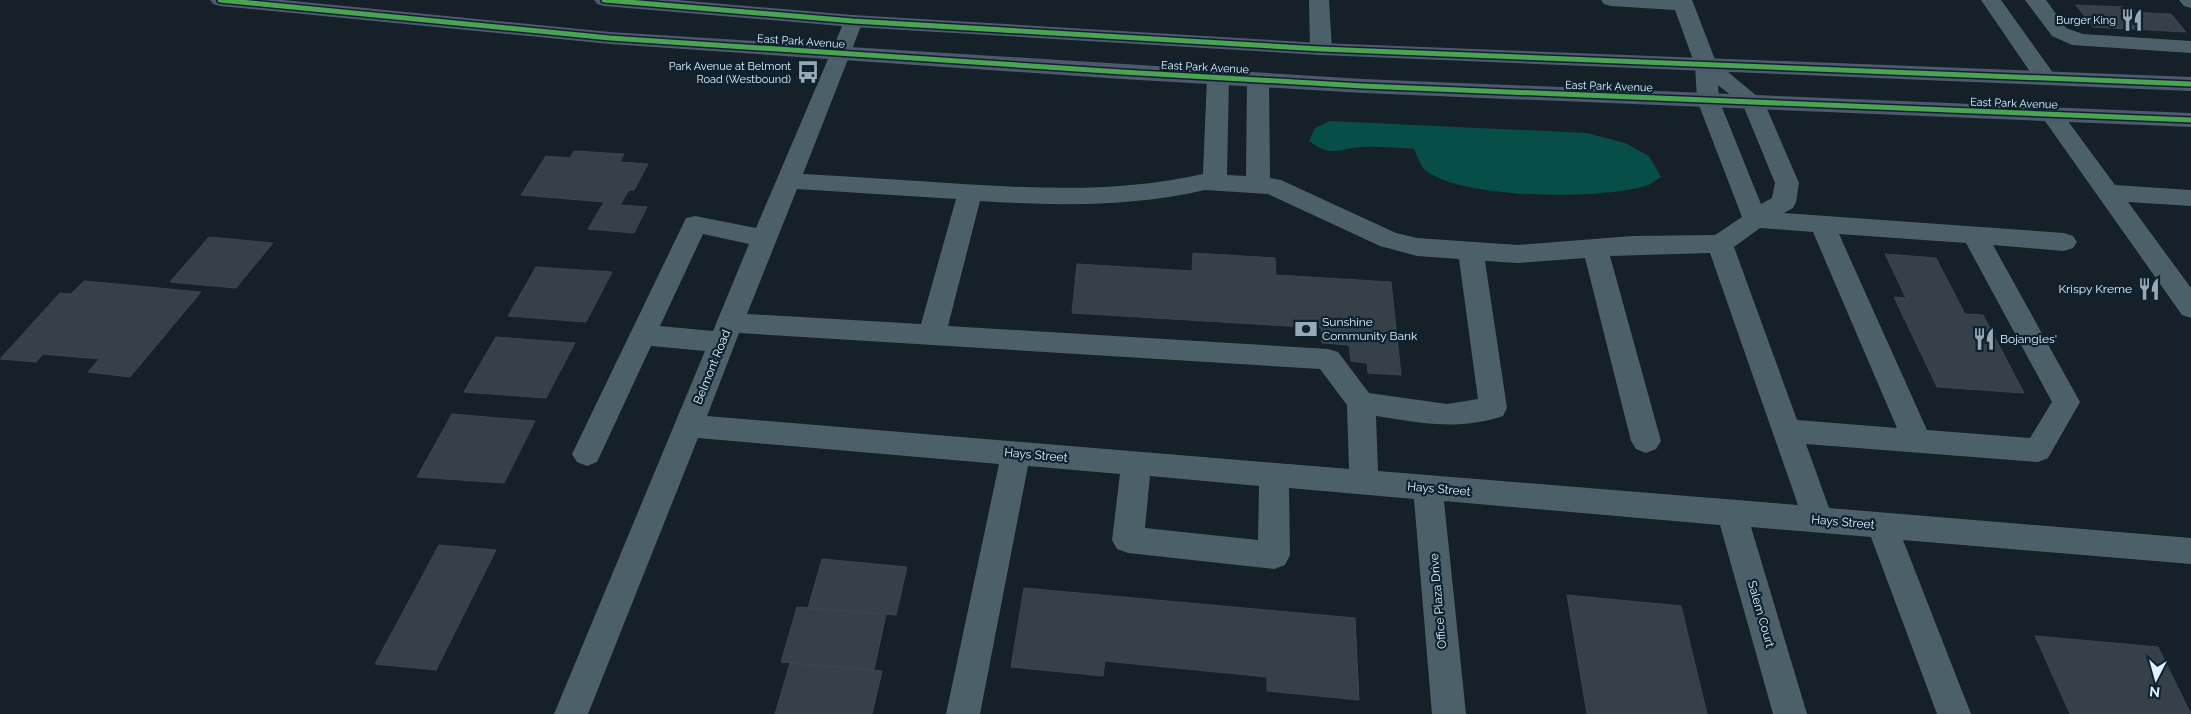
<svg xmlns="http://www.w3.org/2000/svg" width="2191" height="714" viewBox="0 0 2191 714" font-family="Raleway,sans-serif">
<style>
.water{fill:#074e48}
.building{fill:#354049;stroke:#394752}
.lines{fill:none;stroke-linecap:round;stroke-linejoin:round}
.minor{fill:#4b6069;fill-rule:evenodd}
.major{fill:#4d5a6d;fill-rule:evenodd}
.cycleway-casing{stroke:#0f212f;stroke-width:8}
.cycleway{stroke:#4ca352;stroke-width:5}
.labels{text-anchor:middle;stroke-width:4.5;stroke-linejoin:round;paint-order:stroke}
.far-poi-label{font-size:11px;fill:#def2ff;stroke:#0f212f;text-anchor:end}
.far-street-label{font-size:11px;fill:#def2ff;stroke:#0f212f}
.poi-label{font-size:12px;fill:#def2ff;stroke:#0f212f;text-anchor:start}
.street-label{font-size:12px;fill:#def2ff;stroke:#0f212f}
</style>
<rect width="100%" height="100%" fill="#162028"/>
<path class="water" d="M1330,121l257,12 38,10 24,13 12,21c-4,2 -9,7 -13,8 -41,15 -191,15 -224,-16 -4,-4 -7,-14 -10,-20 -17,-1 -35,-3 -52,-2 -26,2 -29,11 -53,-6l6,-13z"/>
<path class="building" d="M2076,5l48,2 3,5 44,2 15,18 -93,-5z
M574,151l50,3 -4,8 28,2 -14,26h-5l-9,15 27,2 -13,26 -46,-4 16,-27 -83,-7 25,-39 24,2z
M209,237l64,6 -37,45 -66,-6z
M1193,253l82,5 1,17 115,7 10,93 -33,-2 -1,-10 -16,-2 -2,-16 -27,-2 -1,-15 -249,-15 5,-49 115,7z
M1885,254l51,4 29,56 18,1 41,78 -87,-6 -43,-90 12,1z
M536,267l76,5 -26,50 -78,-6z
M84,281l117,11 -71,85 -42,-5 11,-13 -56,-5 -7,8 -36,-3 60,-66 11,1z
M496,337l79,6 -29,55 -82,-6z
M452,414l83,7 -31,62 -87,-6z
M439,545l57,5 -60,120 -61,-6z
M822,559l85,8 -11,48 -88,-7z
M1024,588l331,30 4,82 -92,-9v-14l-162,-16 -2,15 -92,-9z
M1567,595l114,11 26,108h-120z
M797,607l89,7 -12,56 -93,-8z
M2035,636l123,11 33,67h-121z
M790,663l92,8 -10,43h-97z"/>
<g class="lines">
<path class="minor" d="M1309,0h20l3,49 -3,5 -8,1 -8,-1 -3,-5z
M1601,0h91l24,62 48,40 35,81 -3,19 -3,6 -9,5 280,20 9,3 4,6 -4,6 -9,3 -71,-6 87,157 -32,56 -10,4 -232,-18 23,64 362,30v26l-288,-24 68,174h-34l-66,-177 -120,-10 56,187h-34l-53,-189 -276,-24 22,213h-34l-18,-215 -125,-11 1,67 -5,10 -11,4 -146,-16 -11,-4 -5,-9 8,-66 -92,-8 -48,248h-34l53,-250 -301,-26 -110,276h-34l151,-363 -54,-5 -54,116 -10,4 -10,-4 -5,-8 114,-236 9,-2 61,12 90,-211 7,-2 7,2 3,4 -60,153c53,3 106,6 159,10 81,5 162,8 241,-10l4,-97 3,-5 8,-2 8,2 3,5 -2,98 19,1 1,-96 3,-5 8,-2 8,2 3,5 1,98 11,2 115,53 21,5 101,7 114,-9 83,-1 27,-18 -45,-117 -2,-35 -20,-55 -64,-4 -7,-2zM1718,85l25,20 32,78 -3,15 -11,6 -42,-104zM797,189l159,10 -35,125 -174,-10zM1205,190l63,4 112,52 37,10 42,3 19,140 -31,5 -78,-11 -31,-41 -10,-3 -380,-23 32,-125c76,5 151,6 225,-11zM1760,228l53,4 84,196 -100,-8 -63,-173zM703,234l46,10 -36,87 -53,-5zM1839,234l127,9 86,159 -22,36 -103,-8zM1710,253l88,252 -420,-34 -2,-55c46,7 81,15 127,0l4,-8 -22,-147 33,2 67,-5 46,183 5,8 10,4 10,-4 5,-8 -51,-185zM739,333l581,36 27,36 2,64 -642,-53zM1150,476l109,10 -1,54 -113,-12z
M1981,0h20l55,77 -3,5 -8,2 -8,-2z
M2025,0h21l20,28 17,6 108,7v12l-119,-8 -20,-9z
M2179,0h12v8l-7,-2z
M2051,107l8,2 56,76 76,5v16l-63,-4 63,86v30l-9,-3 -142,-201 3,-5z"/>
<path class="major" d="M210,0h73l327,32 753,47 828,34v14l-828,-34 -241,-14 -512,-35 -390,-38 -7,-2z
M594,0h83l176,15 468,28 870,34v14l-870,-36 -468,-28 -249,-21 -7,-2z"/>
<defs>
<path id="cycleway" d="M220,0l390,38 512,34 241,14 828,34
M604,0l249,21 468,28 870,35"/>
</defs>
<use href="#cycleway" class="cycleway-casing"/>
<use href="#cycleway" class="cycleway"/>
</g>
<defs>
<symbol id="restaurant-bare" viewBox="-9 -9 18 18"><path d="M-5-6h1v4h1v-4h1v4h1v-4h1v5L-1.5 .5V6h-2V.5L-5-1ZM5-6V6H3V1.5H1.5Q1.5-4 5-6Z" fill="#98a8b4" stroke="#0f212f" stroke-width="2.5" paint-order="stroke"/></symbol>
<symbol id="bus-bare" viewBox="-9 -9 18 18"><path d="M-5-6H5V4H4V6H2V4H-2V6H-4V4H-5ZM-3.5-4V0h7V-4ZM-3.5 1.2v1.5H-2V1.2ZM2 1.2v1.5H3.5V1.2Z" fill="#98a8b4" stroke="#0f212f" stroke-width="2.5" paint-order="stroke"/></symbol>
<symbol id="bank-bare" viewBox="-9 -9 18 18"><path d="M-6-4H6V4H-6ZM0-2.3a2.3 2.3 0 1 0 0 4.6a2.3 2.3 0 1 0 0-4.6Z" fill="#98a8b4" stroke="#0f212f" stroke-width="2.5" paint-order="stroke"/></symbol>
</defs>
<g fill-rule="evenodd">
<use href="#restaurant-bare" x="2116" y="4" width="32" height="32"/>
<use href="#bus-bare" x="792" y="56" width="32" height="32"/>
<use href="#restaurant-bare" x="2133" y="273" width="32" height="32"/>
<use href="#bank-bare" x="1290" y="313" width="32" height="32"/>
<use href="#restaurant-bare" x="1968" y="323" width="32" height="32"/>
</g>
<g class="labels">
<g class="far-poi-label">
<text x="2116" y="24">Burger King</text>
<text x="791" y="70">Park Avenue at Belmont<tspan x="791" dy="13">Road (Westbound)</tspan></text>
</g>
<g class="far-street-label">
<text transform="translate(801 41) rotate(4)" y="4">East Park Avenue</text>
<text transform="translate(1205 67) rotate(3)" y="4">East Park Avenue</text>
<text transform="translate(1609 86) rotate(2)" y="4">East Park Avenue</text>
<text transform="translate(2014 103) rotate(2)" y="4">East Park Avenue</text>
</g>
<g class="poi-label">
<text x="2132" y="293" text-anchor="end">Krispy Kreme</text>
<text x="1322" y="326">Sunshine<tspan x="1322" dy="14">Community Bank</tspan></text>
<text x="2000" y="343">Bojangles'</text>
</g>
<g class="street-label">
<text transform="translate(712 367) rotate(-68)" y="4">Belmont Road</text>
<text transform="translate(1036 455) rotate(5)" y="4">Hays Street</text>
<text transform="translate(1439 489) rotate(5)" y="4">Hays Street</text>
<text transform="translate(1843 522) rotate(5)" y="4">Hays Street</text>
<text transform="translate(1438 601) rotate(-95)" y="4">Office Plaza Drive</text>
<text transform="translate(1761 614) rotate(74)" y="4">Salem Court</text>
</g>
</g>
<g transform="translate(2156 679) rotate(186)" stroke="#0f212f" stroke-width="4" paint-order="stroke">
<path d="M0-4L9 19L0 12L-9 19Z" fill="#def2ff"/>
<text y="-8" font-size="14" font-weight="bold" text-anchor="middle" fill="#def2ff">N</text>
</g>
</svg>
